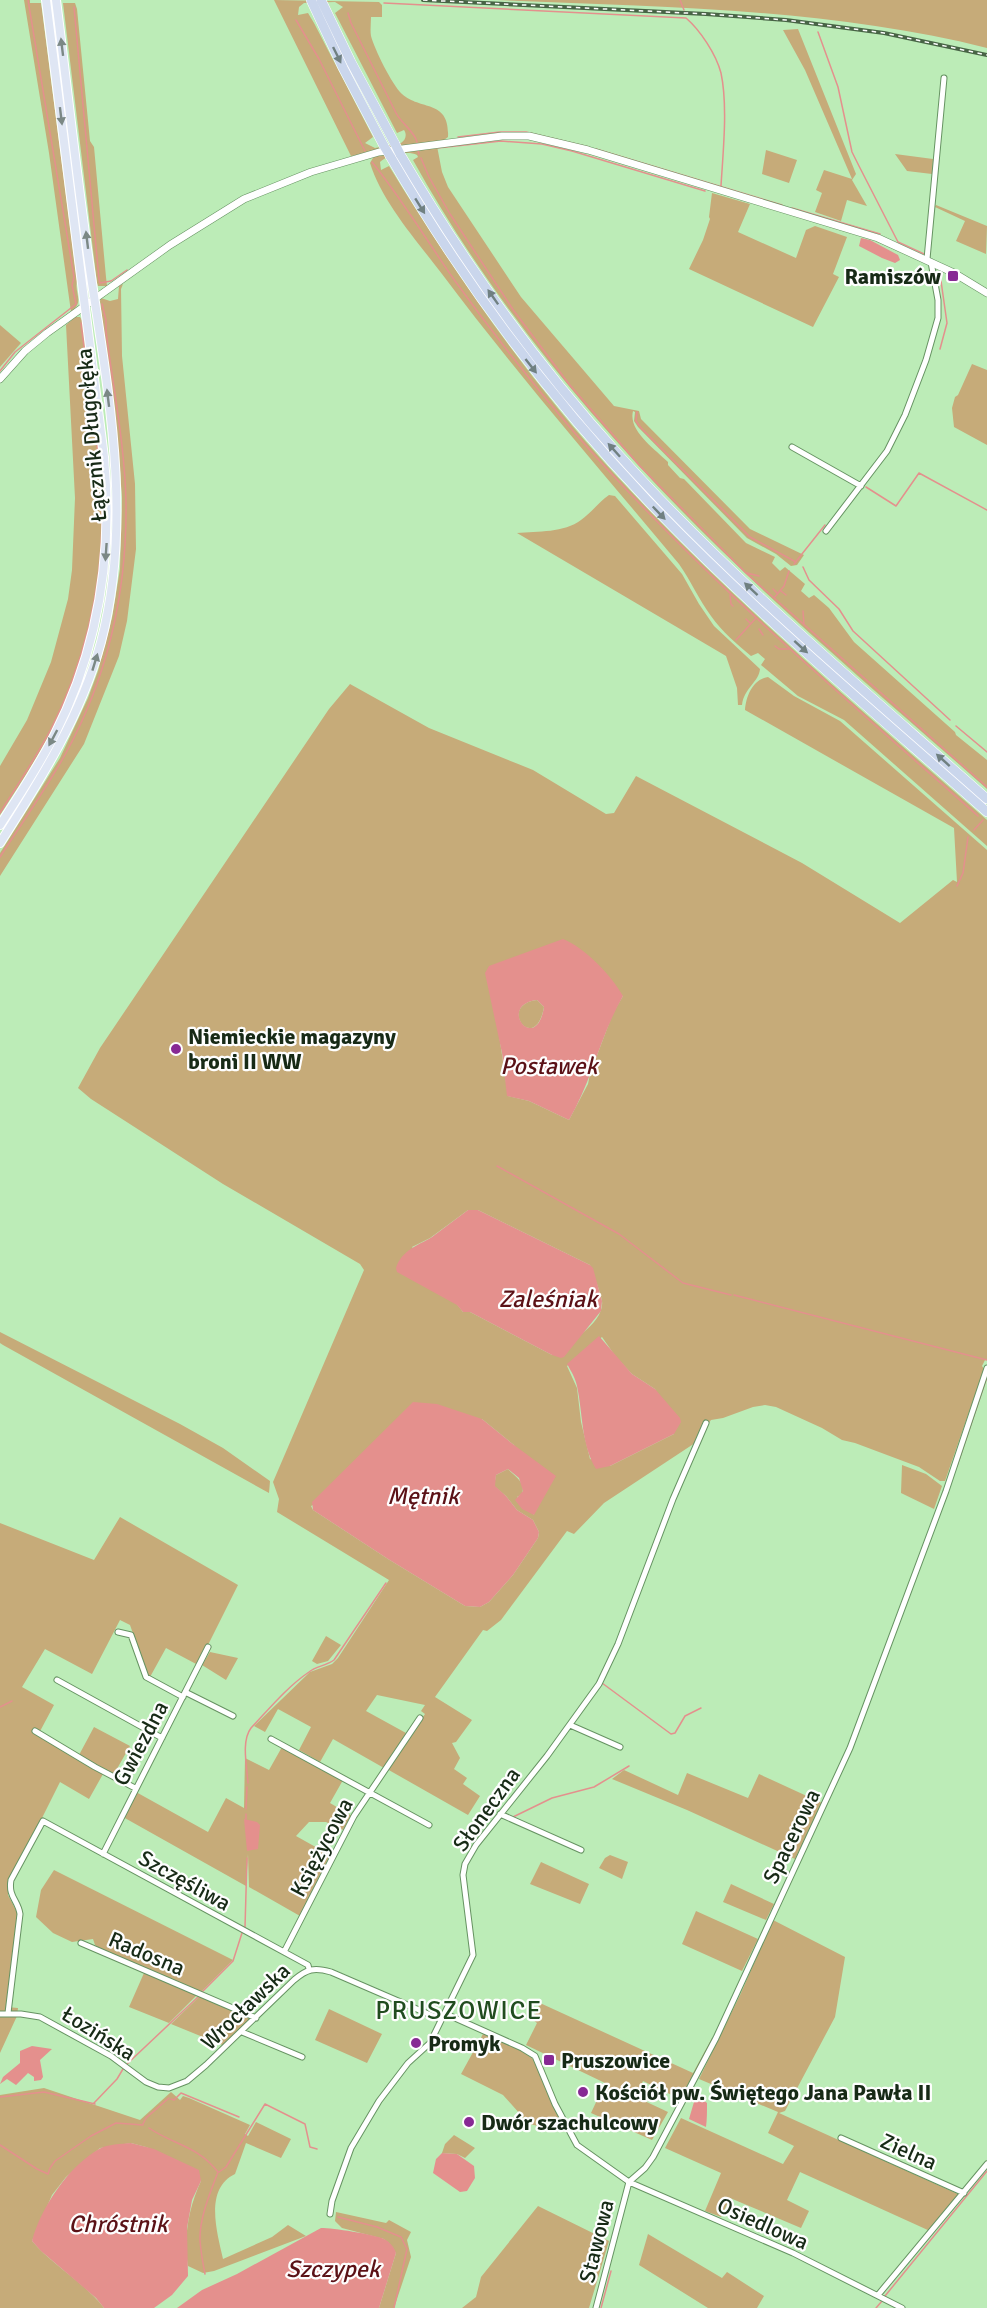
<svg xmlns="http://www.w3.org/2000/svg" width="987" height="2308" viewBox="0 0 987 2308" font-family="Signika,sans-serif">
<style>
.green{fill:#c6ab79;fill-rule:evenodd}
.water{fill:#e4908d;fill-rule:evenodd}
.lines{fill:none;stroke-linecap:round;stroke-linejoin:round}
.stream{stroke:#e4908d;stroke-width:1.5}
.street-casing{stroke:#669362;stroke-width:7}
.secondary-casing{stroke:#669362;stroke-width:8}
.primary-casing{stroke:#fff;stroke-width:10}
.highway-casing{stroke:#fff;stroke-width:10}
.street{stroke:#fff;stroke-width:5}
.secondary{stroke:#fff;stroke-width:7}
.primary{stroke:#dfe6f4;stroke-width:8}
.highway{stroke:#cad6ec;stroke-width:9}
.rail-casing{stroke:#486446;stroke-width:4}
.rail{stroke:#fefefe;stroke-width:1.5;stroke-dasharray:4.5;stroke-linecap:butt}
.highway-bridge-casing{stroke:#fff;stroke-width:10;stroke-linecap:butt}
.highway-bridge{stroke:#cad6ec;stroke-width:9}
.oneway{fill:#7b8885}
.oneway2{fill:#708081}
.poi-dot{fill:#872994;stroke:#fefefe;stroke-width:2}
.labels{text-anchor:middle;stroke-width:4.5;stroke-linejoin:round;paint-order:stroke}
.poi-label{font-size:22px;font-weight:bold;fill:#172a16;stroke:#fefefe;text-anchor:start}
.street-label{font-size:22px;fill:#172a16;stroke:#fefefe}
.water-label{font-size:24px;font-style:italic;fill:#5b1116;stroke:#fefefe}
.quarter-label{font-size:26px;letter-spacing:1.5px;fill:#214c1f;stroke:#fefefe}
</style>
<rect width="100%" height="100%" fill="#bcecb7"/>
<path class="green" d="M24,0h6v3h11l1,7 35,271c-3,13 8,20 -6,31l-22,-159z
M274,0l105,2 3,3v12h-11c0,6 -1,13 0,19 3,12 21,49 31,58 19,17 48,5 46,43l-4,3 -93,16zM335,2l8,5 -8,6 62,120 7,-3c3,4 2,10 -3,13l-26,5 -10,-5 8,-6 -59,-114 -6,-10 -10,2 1,-8 5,-4z
M497,0h490v48c-159,-40 -327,-41 -490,-48z
M63,3h12l2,6 13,132 4,6 12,130 1,9h-9l-1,-3z
M798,29l58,145 -4,6 15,26 -20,-6 -6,21 -26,-9 7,-19 -6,-3 8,-20 28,9 -47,-109 -22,-40z
M437,146l5,26 6,15 73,110 93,109 25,5 2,8 109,110 54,26 -7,10 -6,1 -15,-12 -29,-16 -109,-111 -4,-6 1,-9 -2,-1c-5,20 22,38 35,51v3l12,13 4,1 62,64 29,14 -3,6 8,8 5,-4 20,17 -4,7 8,7 5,-3 15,13 25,34 101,90 1,3 31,25v29c-89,-79 -181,-156 -266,-239 -118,-115 -228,-245 -308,-390l5,-3 -1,-2c-9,-5 -30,0 -37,7l1,8 8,-4c66,108 138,212 224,306 115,125 246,236 374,348v26l-143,-126 -46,-24 -37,-31 4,-6 -7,-6 -7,3c-14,-12 -29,-24 -40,-40 -12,-16 -20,-35 -32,-52 -80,-96 -162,-190 -237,-290 -25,-33 -60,-72 -72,-111l4,-7z
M766,150l31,10 -8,23 -27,-9z
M895,154l38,5 -1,15 -25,-3z
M712,193l38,11 -12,28 58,26 10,-28 9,-4 32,11 -14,37 6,3 -26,50 -124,-58 14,-29 7,-21 -1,-2z
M936,205l51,21 -1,28 -30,-13 9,-20 -30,-14z
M123,284l-2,5 1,67 13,128 1,65 -9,72 -8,35 -35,88 -84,132v-23l60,-95 28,-60 10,-27 14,-53 8,-49 2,-71 -3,-42 -19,-155 1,-3 9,3 8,-2 1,-13z
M75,317h5l3,5c8,63 19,127 21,191 1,68 -16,138 -44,200 -16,36 -39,69 -60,102v-49l27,-46 24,-58 17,-63 4,-29 3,-72 -9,-173z
M0,325l21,18 -21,24z
M972,364l15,6v75l-33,-18 -2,-19 3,-11 3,-2z
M609,495l6,1 67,78 17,30 15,22 46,43c-1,13 -16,19 -18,36h-4l-1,-17 -11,-32 -209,-123c21,-2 47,0 64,-13 10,-7 18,-18 28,-25z
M768,677l26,19 46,25 147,129v510h-2l-3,6 2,3 -39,112h-5l-21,-14 -64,-24 -13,-3 -20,-12 -46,-21 -11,-2 -12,2 -30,11 -12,2 -16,23 -91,60 -30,31 -7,-3 -66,89 -14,11 -4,-1 -48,67 37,23 -16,22 -4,1 8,15 -6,11 13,9 -4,6 17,12 -12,19 -81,-46 38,-55 -4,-3 4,-6 -48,-10 -11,16 40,22 -22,35 -51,-29 -13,23 -21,-12 12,-23 -33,-18 -13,23 -11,-6 56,-54 22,-8 6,-6 51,-78 -112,-68 2,-13 -6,-17 91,-212 -4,-6 -137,-80 -132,-85 -13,-11 22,-40 229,-339 21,-25 79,44 104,42 73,44 8,-1 22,-37 166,87 98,60 53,-43 4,2 -3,-54 -209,-118c1,-14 8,-31 23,-33zM489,966l134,30 -10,17 -23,61 -2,10 -19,36 -40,-19 -21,-5zM468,1210h10l112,55c3,11 10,24 12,36 3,22 -35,43 -50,54l-82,-43h-7l-51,-65 18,-9zM602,1337l14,20 16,17 23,15 19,45 -64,32 -20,-7 -9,-37 -4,-34 -10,-22zM482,1419l32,26 20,70 -17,-18 5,-3c4,-12 -7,-17 -14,-25l-12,6 -2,11 12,10 11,14 16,10 6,12 -1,6 -25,37 -24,27 -9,5 -15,-1 -77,-47 -75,-49 -2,-4z
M537,1000l7,7c-9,49 -48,-2 -7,-7z
M0,1332l180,92 43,24 47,33 -1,12 -266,-148 -3,-2z
M902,1465l24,9 16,12 -8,23 -33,-16z
M120,1517l118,68 -40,80 -32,-17 -16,29 -2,-1 -18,-51 -10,-5 -28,54 -47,-25 -23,38 32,18 -16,30 65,39 -14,25 -29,-17 -52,104v9l10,19 -11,93 11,1 -1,8 -17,37v-530l94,37z
M326,1636l15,9 -13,16 -11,3 -5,-3z
M210,1652l28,6 -12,22 -24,-15z
M94,1727l36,19 -16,28 -35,-19z
M282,1747l61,33 -13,23 22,13 -9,14 -17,-8h-17l-13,14 34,19 -30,61 -51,-29 -1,-33 -2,32 -123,-69 13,-25 72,40 18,-34 18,10 1,-50 24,12z
M624,1770l54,25 9,-22 61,25 11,-24 63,29 -27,56 -108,-49 -75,-31z
M610,1855l18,7 -6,17 -23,-11 6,-10z
M541,1862l48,22 -9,20 -50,-20z
M54,1870l179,90 -33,33 -96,-41 -9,-7 -2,-6 -21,3 -19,-9 -17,-16 5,-27z
M731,1884l43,20 -8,16 -43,-18z
M696,1911l62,28 -16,32 -60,-27z
M773,1920l72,37 -10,60 -50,94 -6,2 181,82 -30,36 -130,-59 -13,28 22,11 -8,17 -71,-30 -9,19 -16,-6 16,-38 -56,-25 16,-30 102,46 11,-18 -26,-13 10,-21 -79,-33 42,-86z
M144,1973l53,22 -28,28 -40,-16z
M200,1996l52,23 -27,27 -54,-22z
M540,2003l153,70 19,-35 2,1 -32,61 -39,-19 -7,16 32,15 -16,28 -61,-27 14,-30 -79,-38 11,-22 -4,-3z
M329,2009l53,25 -15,29 -52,-23z
M483,2034l31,11 19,14 34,73 -38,-8 -26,-29 -42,-21z
M44,2088l96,32 31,-28 9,8 3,-4 6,2 61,27 -5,9 3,2 8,-14 35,17 -10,19 -35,-15 -11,31c-31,15 -18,58 -12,85l49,-22 16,-12 18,11 -92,35 -11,2 -15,-7c-5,-29 1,-59 13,-85l-40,-27 -15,-7 -15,-4 -31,5 -34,29 -14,18 -20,46c21,25 52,41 72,67h-104v-213z
M454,2135l21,13 -10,10 -8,-4 -15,-1 3,-9z
M538,2206l71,35 -20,67h-127l14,-11 5,-20z
M336,2212l50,11 3,-3 22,12 -4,8 4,17 -17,51h-15l17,-55 -12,-14 -42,-11 -7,-7z
M648,2234l74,44 5,-6 37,24 -7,12h-49l-69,-43z"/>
<path class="water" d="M861,238l9,2 28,15 2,5 -5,3 -13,-5 -23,-12z
M563,939c21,8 49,37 60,57 -23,40 -31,85 -54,124l-40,-19 -22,-5 -5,-43 -17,-80 4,-7zM537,1000l7,7c-8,49 -48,-2 -7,-7z
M468,1210h10l112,55 3,3 9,33 -1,10 -37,46 -3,1 -9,-3 -82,-43h-7l-6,-7 -60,-33 -1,-4c6,-18 21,-22 36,-31 12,-9 24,-18 36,-27z
M599,1336l33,38 23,15 25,29 1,4 -7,12 -64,32 -14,3c-15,-25 -13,-55 -19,-83 -2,-9 -6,-15 -10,-22z
M413,1402l24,2 45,15 32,26 42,31 -22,39 -12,-6 -7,-9 8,-9 -4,-13 -11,-9 -12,6 -1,11 11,10 11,14 16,10 6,12 -1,6 -25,37 -24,27 -9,5 -15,-1 -77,-47 -75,-49 -1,-8z
M244,1819l13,3 3,3 -2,24 -11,2z
M32,2046l20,3 -12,11 3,17 -2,3 -7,1v-4l-6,-4 -12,12 -9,-6 -7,5 3,-7 17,-14v-12z
M702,2099l5,4c0,9 0,16 -1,24l-17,-8 5,-17z
M131,2143l23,6 45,21 2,11 -9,19 -5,28 1,48 -16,19 -18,13h-50l-8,-10 -55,-47 -9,-10c9,-34 37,-75 67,-92 9,-5 22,-5 32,-6z
M442,2153l15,1 17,12 1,12 -8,13 -7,1 -27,-19 3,-14z
M321,2228c12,0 52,6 63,11 6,3 10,8 12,14l-17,55h-202l25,-18 35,-16z"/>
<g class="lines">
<path class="stream" d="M680,0l4,10
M384,3l302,15c14,12 30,36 35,55 7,33 2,79 0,113
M74,7l25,272 1,4 11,-2 16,-11
M348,13l3,10 45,90c5,10 19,19 21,29
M296,20l23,39 46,92
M818,32l20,55 14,65 7,14 39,76 26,12
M458,137l42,-5h26l63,15
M438,148l63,-7 41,3 30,7 133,40
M596,149l186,56
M418,151l1,3
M421,158l8,19 21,37 64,97 55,73 71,82 106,107 241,214
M372,162c30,37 55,79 83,119 37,51 77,102 118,150 123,141 265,261 405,385
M792,208l88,26
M940,349l7,-26 -6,-42
M0,371l15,-19 61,-48 -4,-19 2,-8 -46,-277
M637,412l-1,9 5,7 109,109 46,25
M866,487l30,19 23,-33 68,37
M794,564l31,-39
M803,567l6,13 30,29 14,22 97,89
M747,573l12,3
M773,589l4,4
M781,591l5,4
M730,595l1,9 2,2
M774,598l10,-12 5,-15
M803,611l1,14
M746,619l4,4
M759,629l4,6
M736,640l20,-22
M775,646l4,3h10
M956,726l31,26
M0,813c18,-29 37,-57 52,-86 31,-62 49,-134 50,-203 0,-67 -13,-134 -21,-201
M974,830l9,-10
M0,857c22,-34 46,-68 66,-104 42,-77 61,-163 60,-250 -1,-58 -13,-115 -20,-172v-11l-4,-16
M957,886l6,-13 5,-36
M497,1166l122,68 64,49 48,12
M734,1295l253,65
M957,1466l30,-89
M602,1683l69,51 4,-1 10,-17 16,-8
M0,1707l12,-6
M248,1783c-1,-16 -7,-42 3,-55 18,-19 36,-41 58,-56 7,-6 17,-6 25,-12l52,-77
M246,1809l1,-22
M246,1814v5
M513,1817l39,-19 42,-11 35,-21
M245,1927l2,-69
M202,1992l31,-31 9,-28
M127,2064l72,-68
M0,2097l44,-5 51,12
M171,2099l3,1 7,-7 58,24
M94,2103l23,-24 6,-10
M143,2124l3,-6 23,-20
M149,2128c25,17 49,18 69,44 -8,21 -19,47 -18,69 1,11 3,23 5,33
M0,2145l37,24 11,5 2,-6 5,-7 36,-25 25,-13 27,2
M219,2172l7,-5 39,-63 40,20 5,23 7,2
M338,2217l39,10 24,10 6,12 -13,59
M885,2296l102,-125
M601,2308l10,-37
M876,2308l6,-7"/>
<defs>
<path id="street" d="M927,259l17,-181
M792,447l69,39
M826,531l61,-80 18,-36 21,-55 12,-42v-18l-7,-38
M118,1632l13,3 15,42 37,20
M57,1680l105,58
M185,1692l48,24
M570,1725l50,22
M35,1731l60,36 40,21
M271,1739l158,86
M500,1814l81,36
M103,1854l105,-207
M81,1943l175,75
M284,1952l70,-136 66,-98
M8,2013l12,-99c-2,-14 -12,-17 -9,-34l32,-59 265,144 1,4
M0,2014h21l19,3 71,39 35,26 12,5 11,1 18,-7 19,-16 88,-85c13,-11 20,-13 37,-8l109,47
M446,2014l76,34 13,8 20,48 22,41 52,37 164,71 109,55
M242,2032l60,25
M841,2138l123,55
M629,2182l16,-14 8,-11 63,-119 134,-290 96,-257 41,-123
M330,2214l2,-13 19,-53 28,-47 29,-38 22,-20 43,-88 -10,-80 2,-11 11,-19 71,-89 52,-72 19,-40 55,-145 33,-76
M878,2295l109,-131
M596,2308l33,-126"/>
<path id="secondary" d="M0,379l25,-28 22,-18 123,-88 74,-46 67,-27 68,-20 123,-16h27l59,14 290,88 76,35 33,20"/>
<path id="primary" d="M0,825c19,-29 38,-58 54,-89 45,-88 59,-182 50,-279l-58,-457
M0,843c41,-64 81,-127 101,-201 31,-118 9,-241 -9,-359 -14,-94 -24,-189 -36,-283"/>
<path id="highway" d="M311,0l32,68 41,78
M321,0l30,62 44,82
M400,154c63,107 135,209 219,301 112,125 243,233 368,344
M390,156c72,124 158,240 257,344 106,111 225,210 340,312"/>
</defs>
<use href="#street" class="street-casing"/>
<use href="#secondary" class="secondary-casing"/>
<use href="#primary" class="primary-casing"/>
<use href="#highway" class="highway-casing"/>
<use href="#street" class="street"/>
<use href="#secondary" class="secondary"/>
<use href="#primary" class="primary"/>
<use href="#highway" class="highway"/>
<defs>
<path id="rail" d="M423,0l283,14 80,6 98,13 103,22"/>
</defs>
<use href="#rail" class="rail-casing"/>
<use href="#rail" class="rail"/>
<defs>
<path id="highway-bridge" d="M395,144l5,10
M384,146l6,10"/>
</defs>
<use href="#highway-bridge" class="highway-bridge-casing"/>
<use href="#highway-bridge" class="highway-bridge"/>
</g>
<defs><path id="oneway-solid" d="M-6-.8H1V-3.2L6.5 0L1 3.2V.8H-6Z" transform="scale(1.5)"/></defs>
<g class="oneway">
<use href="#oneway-solid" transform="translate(62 47) rotate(-97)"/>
<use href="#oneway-solid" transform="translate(61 116) rotate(83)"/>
<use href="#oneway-solid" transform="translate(87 240) rotate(-97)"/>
<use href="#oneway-solid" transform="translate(108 398) rotate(-97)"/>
<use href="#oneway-solid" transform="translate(106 552) rotate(94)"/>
<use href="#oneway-solid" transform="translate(95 662) rotate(-73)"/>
<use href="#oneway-solid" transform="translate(53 738) rotate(118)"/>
</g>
<g class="oneway2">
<use href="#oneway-solid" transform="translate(337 55) rotate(64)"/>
<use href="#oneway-solid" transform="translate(420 206) rotate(58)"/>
<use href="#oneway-solid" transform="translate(493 297) rotate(-125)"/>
<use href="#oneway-solid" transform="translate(531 366) rotate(52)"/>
<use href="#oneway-solid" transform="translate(614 450) rotate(-132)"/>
<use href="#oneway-solid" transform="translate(659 513) rotate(46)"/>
<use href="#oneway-solid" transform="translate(751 589) rotate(-137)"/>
<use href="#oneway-solid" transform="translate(801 647) rotate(42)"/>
<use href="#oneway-solid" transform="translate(943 760) rotate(-138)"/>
</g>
<g class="poi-dot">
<rect x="947" y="270" width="12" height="12" rx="3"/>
<circle cx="176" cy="1049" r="6"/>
<circle cx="416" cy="2043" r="6"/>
<rect x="543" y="2054" width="12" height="12" rx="3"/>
<circle cx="583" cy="2092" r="6"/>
<circle cx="469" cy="2122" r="6"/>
</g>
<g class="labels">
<g class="poi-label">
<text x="941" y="284" text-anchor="end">Ramiszów</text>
<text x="188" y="1044">Niemieckie magazyny<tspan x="188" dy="25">broni II WW</tspan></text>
<text x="428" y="2051">Promyk</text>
<text x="561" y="2068">Pruszowice</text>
<text x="595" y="2100">Kościół pw. Świętego Jana Pawła II</text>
<text x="481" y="2130">Dwór szachulcowy</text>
</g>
<g class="street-label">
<text transform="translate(91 435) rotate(-95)" y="8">Łącznik Długołęka</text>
<text transform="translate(140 1743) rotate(-62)" y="8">Gwiezdna</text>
<text transform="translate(486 1809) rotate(-54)" y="8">Słoneczna</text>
<text transform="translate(791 1836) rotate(-64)" y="8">Spacerowa</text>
<text transform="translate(321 1847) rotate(-62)" y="8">Księżycowa</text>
<text transform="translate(185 1880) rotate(29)" y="8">Szczęśliwa</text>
<text transform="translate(147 1953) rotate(23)" y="8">Radosna</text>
<text transform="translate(245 2006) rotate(-44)" y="8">Wrocławska</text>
<text transform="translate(99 2033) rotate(32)" y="8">Łozińska</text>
<text transform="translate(909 2151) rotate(24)" y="8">Zielna</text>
<text transform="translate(763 2223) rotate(24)" y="8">Osiedlowa</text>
<text transform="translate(596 2241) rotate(-76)" y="8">Stawowa</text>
</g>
<g class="water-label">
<text x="549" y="1074">Postawek</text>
<text x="548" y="1307">Zaleśniak</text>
<text x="423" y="1504">Mętnik</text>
<text x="118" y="2232">Chróstnik</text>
<text x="333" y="2277">Szczypek</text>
</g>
<g class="quarter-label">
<text x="459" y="2019">PRUSZOWICE</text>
</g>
</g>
</svg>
